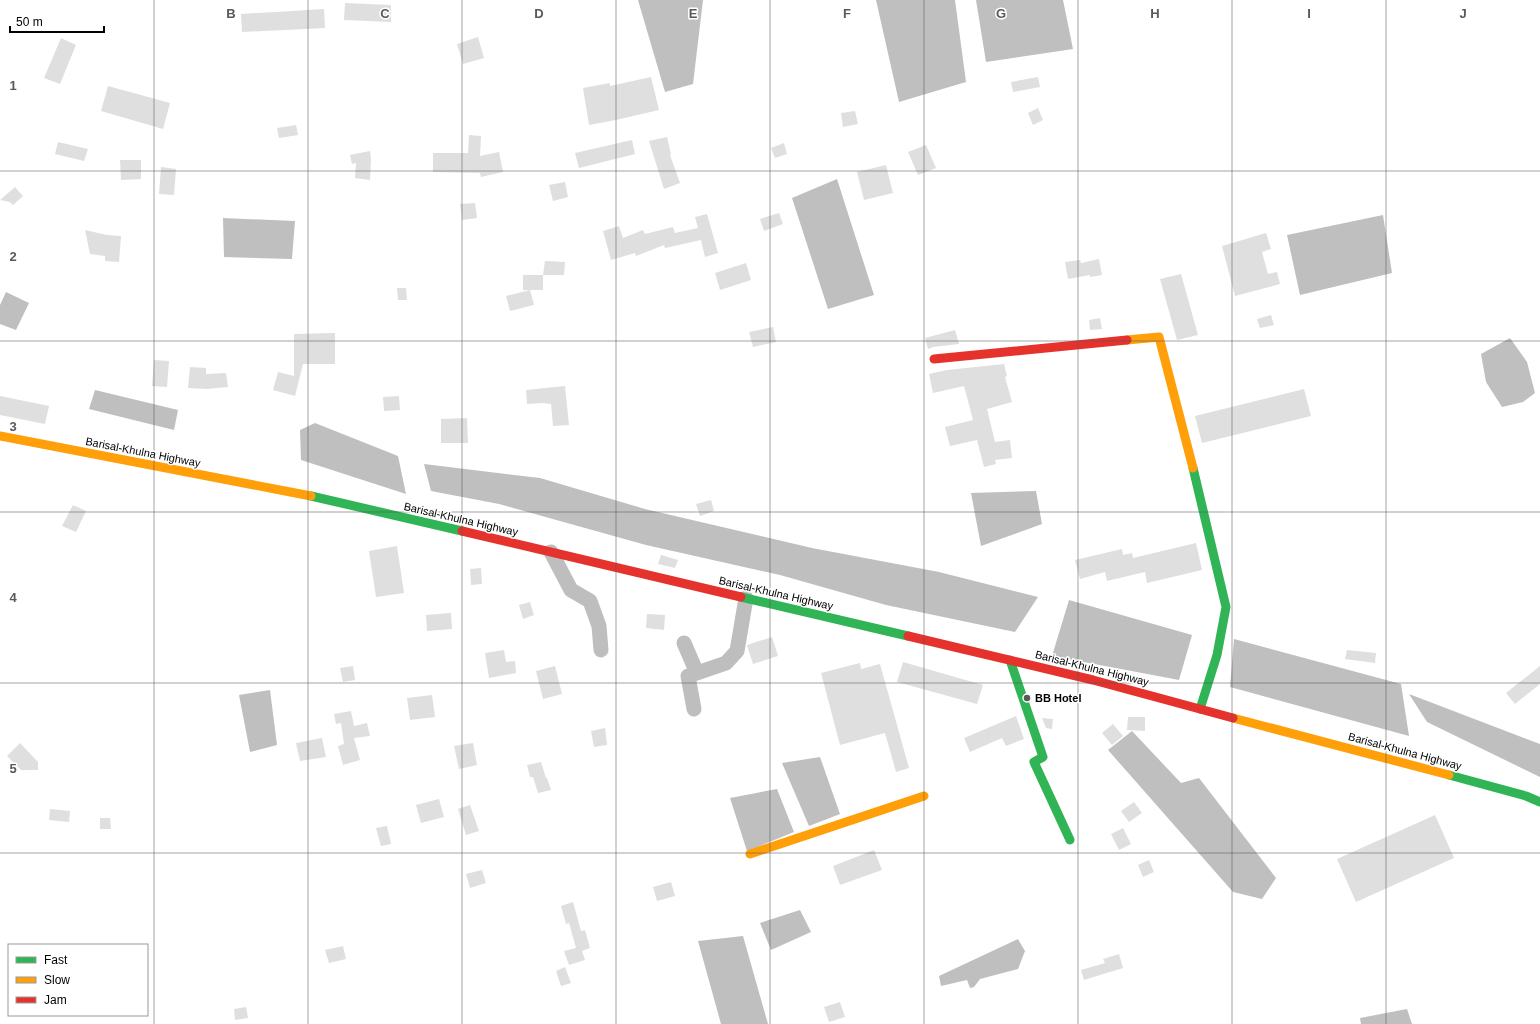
<svg xmlns="http://www.w3.org/2000/svg" width="1540" height="1024" viewBox="0 0 1540 1024" font-family="Helvetica,sans-serif">
<style>
.water{fill:#bfbfbf}
.building{fill:#dfdfdf}
.lines{fill:none;stroke-linecap:round;stroke-linejoin:round}
.street{stroke:#bebebe;stroke-width:15}
.fast{stroke:#30b455;stroke-width:9}
.slow{stroke:#ff9f0a;stroke-width:9}
.jam{stroke:#e5322d;stroke-width:9}
.grid{fill:none;stroke:#595959;stroke-width:1;stroke-opacity:0.55}
.poi-dot{fill:#595959;stroke:#fff;stroke-width:1.5}
.labels{text-anchor:middle;stroke-width:3;stroke-linejoin:round;paint-order:stroke}
.street-label{font-size:11px;fill:#000;stroke:#fff}
.poi-label{font-size:11px;font-weight:bold;fill:#000;stroke:#fff;text-anchor:start}
.grid-label{font-size:13px;text-anchor:middle;font-weight:bold;fill:#595959;stroke:#fff;stroke-width:3;stroke-linejoin:round;paint-order:stroke}
</style>
<rect width="100%" height="100%" fill="#fff"/>
<path class="water" d="M638,0h65l-10,84 -28,8z
M876,0h79l11,82 -67,20z
M976,0h87l10,49 -87,13z
M837,179l37,116 -46,14 -36,-111z
M1383,215l9,58 -92,22 -13,-60z
M223,218l72,3 -3,38 -68,-2z
M6,292l23,11 -13,27 -16,-6v-19z
M1510,338l17,24 8,31 -12,9 -21,5 -16,-25 -5,-28z
M95,390l83,20 -4,20 -85,-21z
M315,423l83,33 8,38 -105,-34 -1,-30z
M424,464l116,14 105,31 167,39 127,24 99,25 -23,35 -129,-27 -106,-30 -134,-30 -147,-41 -68,-13z
M1036,491l6,33 -61,22 -10,-53z
M1069,600l123,35 -13,45 -127,-24z
M1234,639l167,45 8,52 -179,-49z
M270,690l7,55 -27,7 -11,-57z
M1409,694l131,50v33l-113,-55z
M1132,731l49,52 18,-5 77,100 -14,21 -29,-7 -125,-142z
M820,757l20,57 -31,12 -27,-63z
M777,789l17,43 -47,19 -17,-53z
M800,910l11,22 -40,18 -11,-27z
M743,936l25,88h-47l-23,-83z
M1018,939l7,12 -7,18 -38,10 -6,8 -4,1 -3,-8 -26,6 -2,-10z
M1407,1009l5,15h-51l-1,-6z"/>
<path class="building" d="M345,3l46,2v17l-47,-2z
M324,9l1,19 -83,4 -1,-18z
M478,37l6,21 -21,6 -6,-20z
M61,38l15,7 -16,39 -16,-6z
M651,77l8,33 -43,10 -27,5 -6,-37 27,-5v3z
M1038,77l2,10 -27,5 -2,-10z
M108,86l62,17 -7,26 -62,-18z
M1038,108l5,12 -10,5 -5,-12z
M855,111l3,13 -15,3 -2,-14z
M296,125l2,10 -19,3 -2,-10z
M469,135l12,1 -1,20 19,-4 4,20 -22,5 -1,-4 -47,-1v-19h35z
M667,137l4,17 -1,1 10,28 -16,6 -15,-48z
M632,140l3,14 -56,14 -4,-15z
M58,142l30,7 -4,12 -29,-7z
M784,143l3,11 -12,4 -4,-10z
M926,145l10,23 -18,7 -10,-23z
M370,151l1,8 -1,21 -15,-2 1,-15 -4,1 -2,-9z
M120,160h21v19l-20,1z
M886,165l7,28 -29,7 -7,-28z
M161,167l15,2 -2,26 -15,-1z
M565,182l3,15 -15,4 -4,-16z
M15,187l8,9 -10,9 -3,-3 -10,-2z
M475,203l2,15 -15,2 -2,-16z
M779,213l4,11 -19,7 -4,-12z
M707,214l11,39 -13,4 -4,-17 -36,8 -1,-3 -28,11 -1,-3 -24,7 -8,-29 16,-5 4,12 20,-8 2,4 28,-7 2,6 23,-5 -3,-11z
M85,230l22,5 14,1 -2,26 -14,-1v-5l-15,-2z
M1266,233l5,16 -9,3 6,22 9,-2 3,12 -45,12 -13,-50z
M1099,259l3,16 -12,2v-2l-22,4 -3,-17 15,-2 1,3z
M545,261l20,1 -1,13h-21z
M746,263l5,17 -31,10 -5,-17z
M1181,274l17,61 -21,5 -17,-61z
M523,275h20v15h-20z
M397,288h9l1,12h-9z
M530,290l4,15 -24,6 -4,-15z
M1271,315l3,10 -14,3 -3,-9z
M1100,318l2,11 -12,1 -1,-10z
M773,327l3,15 -23,5 -4,-15z
M955,330l4,14 -26,3 -5,2 -3,-11z
M335,333v31h-32l-8,32 -22,-6 5,-18 16,4v-42z
M154,360l15,1 -2,26 -15,-1z
M1004,364l3,12 -2,1 7,25 -25,7 8,33 15,-2 2,18 -17,2 1,4 -12,3 -7,-27 -27,6 -5,-19 28,-7 -9,-34 -31,7 -4,-19 18,-4z
M190,367l16,1v6l20,-1 2,14 -22,2 -18,-1z
M565,386l4,39 -16,1 -2,-22 -9,-1 -15,1 -1,-14z
M1304,389l7,27 -109,27 -7,-27z
M0,396l49,10 -4,18 -45,-9z
M399,396l1,14 -16,1 -1,-14z
M467,418l1,25h-27v-24z
M711,500l3,11 -14,5 -4,-12z
M73,505l13,6 -10,21 -14,-6z
M1196,543l6,27 -55,13 -2,-11 -38,9 -2,-9 -25,7 -5,-19 47,-11 1,6 9,-2 1,5z
M397,546l7,47 -28,4 -7,-46z
M661,555l17,5 -3,8 -17,-4z
M481,568l1,16 -11,1 -1,-16z
M530,602l4,13 -11,4 -4,-14z
M451,613l1,16 -25,2 -1,-16z
M647,614l18,1 -1,15 -18,-2z
M772,637l6,19 -25,8 -6,-19z
M504,650l2,12 9,-1 1,12 -27,5 -4,-25z
M1347,650l29,3 -1,10 -30,-4z
M903,662l80,23 -6,19 -80,-22z
M860,663l1,6 19,-5 29,104 -13,4 -11,-39 -45,12 -19,-72z
M353,666l2,14 -12,2 -3,-14z
M555,666l7,28 -19,5 -7,-28z
M1540,666v18l-25,20 -9,-11z
M432,695l3,22 -25,3 -3,-22z
M351,711l3,15 13,-3 3,13 -16,2 6,22 -17,5 -5,-19 6,-2 -3,-21 -5,1 -2,-10z
M1016,716l8,23 -18,7 -4,-8 -32,14 -6,-14z
M1128,717h17v14l-18,-1z
M1042,718l11,1 -1,10 -6,-1z
M1113,724l10,12 -11,9 -10,-12z
M605,728l2,17 -13,2 -3,-16z
M322,738l4,19 -26,4 -4,-18z
M20,743l18,19v8h-17l-14,-14z
M473,743l4,22 -18,4 -5,-23z
M541,762l5,16h1l4,12 -13,3 -5,-16h-3l-3,-12z
M439,799l5,18 -23,6 -5,-18z
M1134,802l8,11 -13,9 -8,-11z
M470,805l9,26 -13,4 -8,-26z
M50,809l20,2 -1,11 -20,-2z
M1435,815l19,43 -98,44 -19,-43z
M100,818h10l1,11h-11z
M387,826l4,18 -10,2 -5,-18z
M1123,828l8,16 -12,6 -8,-16z
M874,850l8,20 -42,15 -7,-19z
M1149,860l5,12 -11,5 -5,-12z
M482,870l4,13 -16,5 -4,-14z
M671,882l4,14 -18,5 -4,-14z
M573,902l8,29 4,-1 5,18 -8,3 3,9 -16,5 -5,-14 12,-3 -7,-25 -3,1 -5,-18z
M343,946l3,13 -17,4 -4,-13z
M1119,954l4,14 -39,12 -3,-10 24,-7 -2,-4z
M565,967l6,16 -10,3 -5,-15z
M840,1002l5,15 -16,5 -5,-15z
M246,1007l2,11 -13,2 -1,-11z"/>
<g class="lines">
<path class="street" d="M551,552l20,38 19,11 9,25 2,24
M684,643l13,30 29,-10 11,-12 9,-53
M694,709l-6,-33 9,-3"/>
<path class="fast" d="M1193,468l33,139 -9,48 -17,54
M311,496l151,35
M741,597l167,39
M1010,660l33,97 -9,5 36,78
M1449,775l77,21 14,6"/>
<path class="slow" d="M1127,340l32,-3 34,131
M0,436l311,60
M1233,718l216,57
M750,854l174,-58"/>
<path class="jam" d="M934,359l193,-19
M462,531l279,66
M908,636l185,44 140,38"/>
</g>
<path class="grid" d="M154,0v1024M308,0v1024M462,0v1024M616,0v1024M770,0v1024M924,0v1024M1078,0v1024M1232,0v1024M1386,0v1024M0,171h1540M0,341h1540M0,512h1540M0,683h1540M0,853h1540"/>
<circle class="poi-dot" cx="1027" cy="698" r="4"/>
<g class="labels">
<g class="street-label">
<text transform="translate(143 452) rotate(11)" y="4">Barisal-Khulna Highway</text>
<text transform="translate(461 519) rotate(13)" y="4">Barisal-Khulna Highway</text>
<text transform="translate(776 593) rotate(13)" y="4">Barisal-Khulna Highway</text>
<text transform="translate(1092 668) rotate(14)" y="4">Barisal-Khulna Highway</text>
<text transform="translate(1405 751) rotate(15)" y="4">Barisal-Khulna Highway</text>
</g>
<g class="poi-label">
<text x="1035" y="702">BB Hotel</text>
</g>
</g>
<g class="grid-label">
<text x="231" y="18">B</text>
<text x="385" y="18">C</text>
<text x="539" y="18">D</text>
<text x="693" y="18">E</text>
<text x="847" y="18">F</text>
<text x="1001" y="18">G</text>
<text x="1155" y="18">H</text>
<text x="1309" y="18">I</text>
<text x="1463" y="18">J</text>
<text x="13" y="90">1</text>
<text x="13" y="261">2</text>
<text x="13" y="431">3</text>
<text x="13" y="602">4</text>
<text x="13" y="773">5</text>
</g>
<rect x="8" y="944" width="140" height="72" fill="#ffffff" stroke="#999999"/>
<rect x="16" y="957" width="20" height="6" fill="#30b455" stroke="#999999"/>
<text x="44" y="964" font-size="12" fill="#000000">Fast</text>
<rect x="16" y="977" width="20" height="6" fill="#ff9f0a" stroke="#999999"/>
<text x="44" y="984" font-size="12" fill="#000000">Slow</text>
<rect x="16" y="997" width="20" height="6" fill="#e5322d" stroke="#999999"/>
<text x="44" y="1004" font-size="12" fill="#000000">Jam</text>
<path d="M10 26v6h94v-6" fill="none" stroke="#000000" stroke-width="2"/>
<text x="16" y="26" font-size="12" fill="#000000" stroke="#ffffff" stroke-width="3" paint-order="stroke">50 m</text>
</svg>
